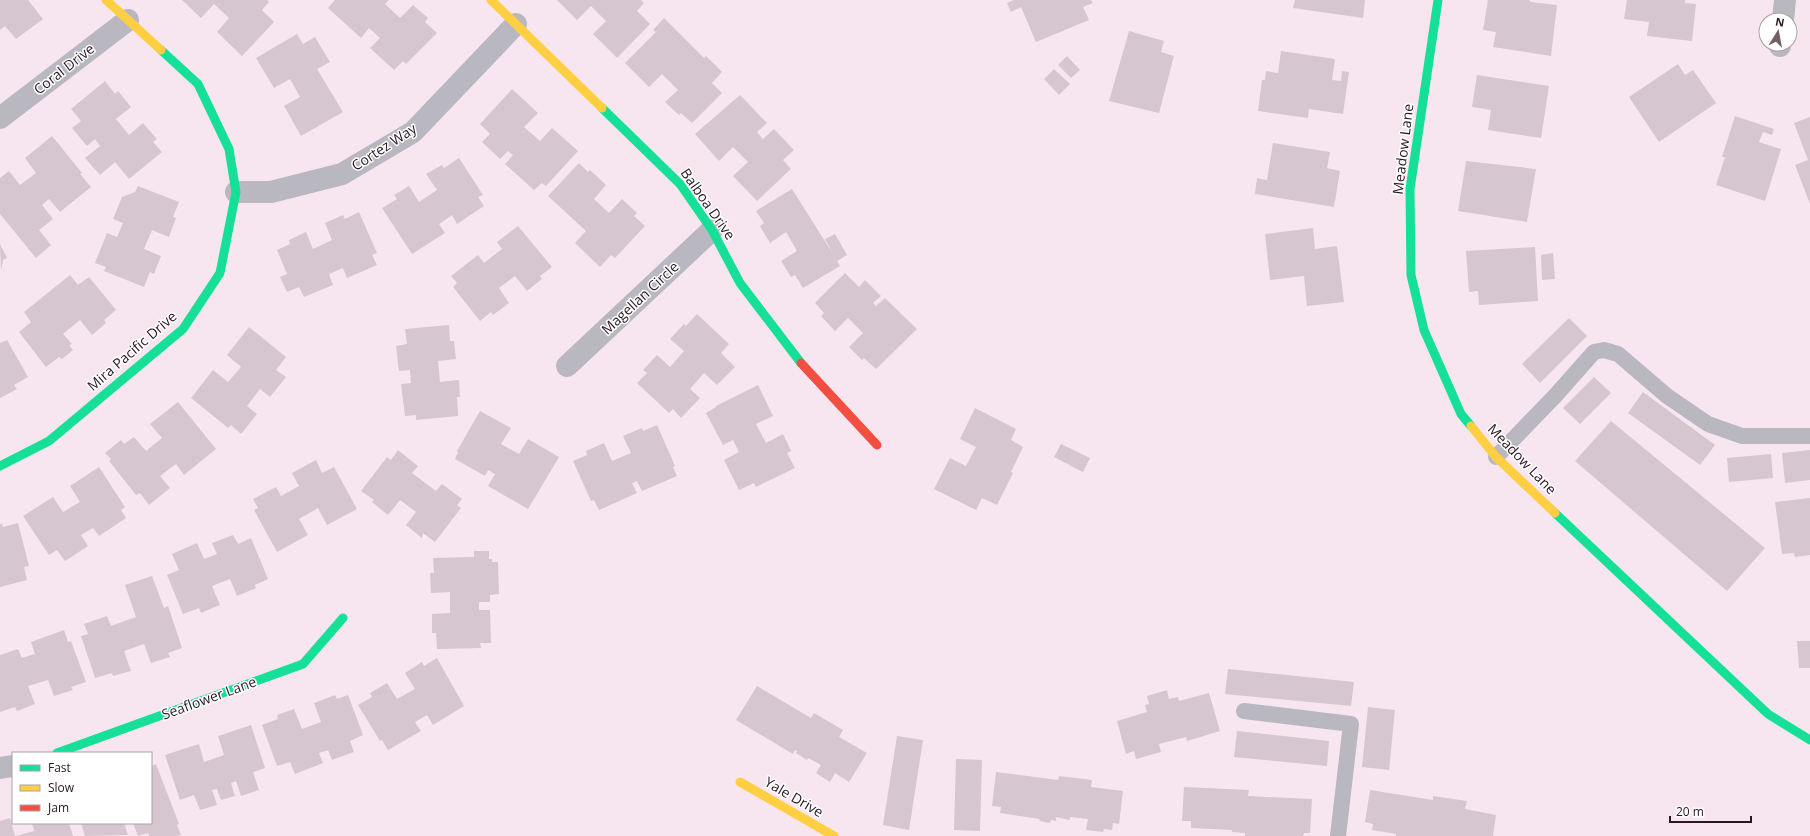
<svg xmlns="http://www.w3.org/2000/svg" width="1810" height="836" viewBox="0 0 1810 836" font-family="'Open Sans',sans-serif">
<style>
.building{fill:#d6c6d0}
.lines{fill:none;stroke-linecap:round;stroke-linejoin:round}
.lane{stroke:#b9b7c0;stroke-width:16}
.street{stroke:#b9b7c0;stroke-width:22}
.fast{stroke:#16e098;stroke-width:9}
.slow{stroke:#ffcf43;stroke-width:9}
.jam{stroke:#f24e42;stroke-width:9}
.labels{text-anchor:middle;stroke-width:3;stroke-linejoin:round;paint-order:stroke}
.street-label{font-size:14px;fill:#281621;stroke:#fff}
</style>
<rect width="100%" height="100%" fill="#f7e6f0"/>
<path class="building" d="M0,0h28l15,19 -27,20 -11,-13 -5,4z
M182,0h85l2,2 -7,8 12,12 -32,34 -25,-24 12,-14 -15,-14 -13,14z
M335,0h54l-4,4 15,14 13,-13 15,13 -3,4 12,11 -31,31 -3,-3 -9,9 -24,-22 10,-10 -11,-10 -8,10 -33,-30z
M557,0h84l3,3 -7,8 13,13 -33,34 -24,-24 13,-13 -15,-15 -14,14z
M1014,0h77l2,3 -10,4 6,13 -53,22 -15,-35 -10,5 -4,-9z
M1295,0h70l-2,18 -70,-10z
M1488,0h41l2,2 26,3 -6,51 -58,-9 3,-15 -13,-2z
M1627,0h58v3l11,1 -4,37 -45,-5 2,-14 -25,-3z
M664,18l40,40 2,-2 16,16 -10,11 10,10 -30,30 -11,-10 -2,2 -14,-13 13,-12 -16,-16 -13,13 -24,-24 31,-31 -3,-2z
M1129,31l35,10 -3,11 13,4 -15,57 -50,-12z
M297,34l6,10 12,-7 15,25 -13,7 26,43 -42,24 -17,-30 16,-9 -10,-18 -16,9 -18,-30z
M1281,51l54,8 -3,21 9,1 1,-10 7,1 -6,42 -34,-5 -1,9 -50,-7 4,-31h3l1,-9 12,2z
M1067,56l13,14 -9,8 -13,-13z
M1678,64l7,11 8,-5 23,33 -57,39 -30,-45z
M1054,69l16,15 -11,11 -15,-16z
M1477,75l72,11 -8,52 -53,-8 3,-20 -19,-3z
M105,81l10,13 3,-3 13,16 -15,12 13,16 14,-12 14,16 -4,3 9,10 -33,27 -14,-17 -15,13 -15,-17 15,-12 -5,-7 -8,7 -15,-18 9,-7 -10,-12z
M512,89l26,24 -14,14 16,14 12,-13 26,23 -32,35 -4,-3 -8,7 -29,-26 8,-9 -5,-4 -8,8 -18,-17 8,-8 -10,-10z
M740,95l27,28 -10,9 6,7 11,-10 20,21 -11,10 8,9 -34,32 -24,-25 15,-14 -15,-15 -14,14 -24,-27z
M1735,116l39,13 -2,6 -9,-3 -4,10 22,7 -16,52 -49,-16 9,-28h-3z
M1810,117v87l-15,-39 13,-5 -14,-37z
M52,136l30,37 -2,1 11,13 -31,25 -11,-13 -7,6 11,14 -14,11 12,15 -15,13 -36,-44v-36l9,-7 11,14 16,-12 -11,-15z
M1273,143l57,9 -3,16 13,3 -6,36 -79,-13 2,-16 10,2z
M459,158l24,37 -5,2 6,9 -27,18 -5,-9 -13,9 6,9 -33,21 -30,-46 15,-9 -3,-4 15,-9 10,16 18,-12 -11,-16 16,-9 2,3z
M1466,161l70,8 -9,53 -69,-11z
M579,163l9,9 2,-2 16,15 -12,14 15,14 13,-14 15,14 -3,3 11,10 -30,32 -4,-3 -11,12 -25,-24 11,-12 -38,-35z
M138,186l41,16 -6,15 3,1 -7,19 -17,-7 -8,19 17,7 -7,18 -4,-2 -6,15 -40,-16 2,-4 -11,-4 12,-30 10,4 6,-14 -10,-4 9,-22 13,-5z
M792,189l41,65 -8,-15 10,-5 12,21 -10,6 3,5 -37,22 -8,-13 -4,2 -10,-16 16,-10 -11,-19 -16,11 -10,-17 4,-3 -8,-12z
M359,212l18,41 -5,2 5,10 -30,13 -4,-10 -14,6 4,11 -29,12 -5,-10 -12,5 -7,-15 7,-3 -10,-24 13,-6 -1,-4 17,-8 7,17 19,-9 -7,-17 18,-8 2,4z
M518,226l34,41 -12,9 2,3 -15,12 -12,-15 -16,12 10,15 -16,12 -2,-3 -11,9 -27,-34 4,-4 -6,-7 27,-21 6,8 18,-14 -5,-7z
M1313,228l2,21 22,-3 7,56 -37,4 -3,-30 -34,4 -5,-46z
M0,244l7,14 -4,2 -2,11z
M1535,247l3,54 -59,4 -1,-14 -9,1 -3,-41z
M1553,253l2,26 -13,1 -1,-25z
M845,273l14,14 6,-7 16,16 -8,7 3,3 9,-8 32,31 -41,40 -12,-11 -2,2 -13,-13 14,-14 -15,-15 -13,13 -14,-15 3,-3 -9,-10z
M70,275l8,10 11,-8 27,33 -12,10 2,3 -14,12 -12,-15 -17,14 9,10 -3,1 4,5 -11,9 -3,-2 -13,10 -27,-35 12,-10 -7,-10z
M697,314l32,30 -8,9 14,14 -18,18 -13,-12 -14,16 10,9 -19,20 -8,-9 -4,4 -32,-30 10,-10 -4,-3 14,-15 13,12 14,-16 -14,-12 14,-15 2,2z
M1569,318l18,18 -47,47 -18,-19z
M449,325l1,16h4l2,18 -18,2 2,21 19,-2 1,17h-3l1,19 -42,4v-5l-11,1 -4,-32 10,-1 -1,-13 -11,1 -3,-25 11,-2 -2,-15z
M249,327l37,30 -10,13 10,7 -16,20 -10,-8 -13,17 10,8 -16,20 -10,-9 -3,3 -37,-30 22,-28 15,12 13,-15 -14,-12z
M7,340l21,37 -14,8 3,4 -17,9v-55z
M1594,377l17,16 -31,31 -17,-16z
M758,385l15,31 -17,8 10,19 17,-9 8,17 -4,2 8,15 -39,19 -2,-4 -15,7 -15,-30 15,-8 -6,-12 -10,5 -17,-32 10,-6v-1z
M1643,392l72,53 -15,20 -72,-52z
M178,402l38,47 -32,26 -8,-11 -16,12 10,12 -21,17 -9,-12 -4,2 -27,-34 2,-2 -6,-6 16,-13 3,4 10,-7 12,14 16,-13 -12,-14z
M975,408l41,21 -5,11 12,7 -12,25 2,1 -16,32 -15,-7 -6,12 -42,-21 16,-31 16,8 10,-19 -16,-8z
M480,411l31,17 -10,16 18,10 9,-15 31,18 -31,52 -40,-23 7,-12 -7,-4 -3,6 -30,-17 3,-7 -1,-1z
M1611,421l154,127 -38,43 -152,-130z
M657,425l18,41 -2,1 4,9 -35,15 -5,-10 -5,2 5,10 -38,17 -5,-10 -3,1 -18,-40 14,-6 -1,-4 18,-8 8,18 19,-8 -8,-17 19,-8 1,3z
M1061,444l29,14 -7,14 -29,-15z
M398,450l20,16 -6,7 24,18 6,-7 20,15 -5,6 4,3 -26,34 -12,-9 -1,5 -16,-13 10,-13 -16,-12 -12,15 -16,-13 2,-2 -13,-9 26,-34 4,3z
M1810,450v30l-25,3 -3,-30z
M1771,454l2,24 -44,4 -2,-24z
M316,460l6,13 12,-6 23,42 -30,16 -9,-17 -19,11 9,16 -31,17 -23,-42 4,-2 -5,-9 23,-12 5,9 18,-10 -7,-13z
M99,467l26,40 -4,3 5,8 -27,18 -6,-8 -12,7 7,11 -23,15 -8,-11 -8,5 -26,-39 30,-19 10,15 17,-10 -10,-16z
M1810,498v57l-15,2 -1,-4 -12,1 -7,-52z
M18,523l11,43 -5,1 3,13 -27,7v-63h2l1,3z
M233,535l5,9 13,-6 17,41 -13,6 1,3 -19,8 -7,-17 -18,7 8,19 -19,8 -2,-5 -16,6 -16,-39 12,-5 -7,-16 25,-11 7,16 13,-5 -5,-11z
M474,551h15v8h3v3h6l1,32 -9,1v7h-11v8h11l1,33h-11l1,5 -44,1 -1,-16h-4v-19l18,-1v-21l-19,1 -1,-20h4l-1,-15 41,-1z
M152,576l12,32 4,-2 14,42 -14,5 2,4 -19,6 -7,-19 -20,7 7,20 -18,5 -1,-3 -17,5 -14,-42 7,-2 -4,-10 23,-8 4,10 25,-9 -11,-32z
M64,630l4,12 3,-1 15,41 -15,5 2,3 -19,6 -6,-16 -20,6 7,18 -18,7 -2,-4 -15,5v-57l18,-6 4,9 13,-4 -4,-12z
M1797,641h13v27h-11z
M437,658l27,48 -31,19 -6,-10 -12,7 6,9 -33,19 -6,-10 -2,1 -22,-36 14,-8 -2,-4 17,-10 10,16 18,-10 -10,-16 17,-11 2,4z
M1228,669l126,13 -3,24 -126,-12z
M757,686l54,32 3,-5 29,17 -4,7 28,16 -18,29 -14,-9 -5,9 -14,-9 5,-8 -13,-7 -1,2 -11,-7 1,-2 -2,-1 -2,4 -57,-34z
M1167,690l2,9 9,-2 1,4 30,-8 11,38 -33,10 -1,-4 -27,7 2,8 -25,7 -2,-8 -8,3 -9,-33 30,-9 -2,-7 4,-1 -2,-8z
M335,695l2,4 11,-4 15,40 -13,6 4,11 -22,8 -4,-10 -9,3 4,10 -28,11 -5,-12 -13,4 -15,-41 16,-6 -1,-4 17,-6 8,20 19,-7 -7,-19z
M1368,707l27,3 -6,60 -27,-3z
M251,725l14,43 -12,4 6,18 -18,6 -5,-15 -5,2 4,13 -14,4 -4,-11 -5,1 5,15 -17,5 -6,-15 -14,5 -15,-45 34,-11 5,18 20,-7 -6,-19z
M1237,731l92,10 -2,25 -93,-9z
M897,736l26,4 -14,90 -26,-5z
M956,759l26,1 -2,71 -26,-1z
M156,764l23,60 -2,1 4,10 -4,1h-28l-1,-3 -10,3 -5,-13h18v-57z
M996,772l62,8 1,-4 33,4 -1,7 32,4 -4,33 -6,-1 -1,7 -8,-1 -1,3 -17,-2 2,-11 -18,-2v3l-14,-3v4l-5,-1 -1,3 -11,-2 1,-2 -40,-6 1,-6 -9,-1z
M1184,787l65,3 -1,6 64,3 -2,34h-6l-1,3h-58v-3l-13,-1v-2l-41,-2v-7h-9z
M1370,790l63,10v-4l34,5 -2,8 31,6 -3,21h-97v-2l-24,-4 1,-6 -8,-2z
M10,818l5,18h-15v-15z
M32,823h37l4,13h-57l18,-5z
M81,823h43l4,12 -43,1z"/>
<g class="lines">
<path class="lane" d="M1496,457l59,-61 39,-44 10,-2 14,4 49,42 41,28 34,12h68
M1244,711l107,13 -13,112"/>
<path class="street" d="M1783,20l2,-20
M1780,46v-2
M0,118l128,-98
M236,192h35l71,-18 71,-42 103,-108
M567,366l145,-136
M0,768l13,-2"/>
<path class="fast" d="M1438,0l-28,189 1,86 13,55 37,84 10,12
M602,108l78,76 32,46 28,53 61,80
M0,466l49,-25 134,-112 37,-56 16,-81 -7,-43 -31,-65 -37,-34
M1555,513l213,201 42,26
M57,753l246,-89 40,-46"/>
<path class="slow" d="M106,0l55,50
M491,0l111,108
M1471,426l25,31 59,56
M740,782l94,54"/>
<path class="jam" d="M801,363l76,82"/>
</g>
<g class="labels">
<g class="street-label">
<text transform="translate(64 69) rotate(-38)" y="5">Coral Drive</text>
<text transform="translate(384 147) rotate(-33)" y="5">Cortez Way</text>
<text transform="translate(1403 149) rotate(-83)" y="5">Meadow Lane</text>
<text transform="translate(708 204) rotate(55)" y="5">Balboa Drive</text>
<text transform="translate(640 298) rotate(-43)" y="5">Magellan Circle</text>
<text transform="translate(132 351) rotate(-41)" y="5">Mira Pacific Drive</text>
<text transform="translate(1522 459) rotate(46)" y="5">Meadow Lane</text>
<text transform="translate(209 698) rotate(-20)" y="5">Seaflower Lane</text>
<text transform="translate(794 797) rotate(30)" y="5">Yale Drive</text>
</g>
</g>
<rect x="12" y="752" width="140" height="72" fill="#ffffff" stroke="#a9a2a6"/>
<rect x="20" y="765" width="20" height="6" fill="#16e098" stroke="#a9a2a6"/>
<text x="48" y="772" font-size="12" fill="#281621">Fast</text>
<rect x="20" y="785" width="20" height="6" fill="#ffcf43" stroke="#a9a2a6"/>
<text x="48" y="792" font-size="12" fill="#281621">Slow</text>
<rect x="20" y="805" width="20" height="6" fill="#f24e42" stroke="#a9a2a6"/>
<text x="48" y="812" font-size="12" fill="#281621">Jam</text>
<g transform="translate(1778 32) rotate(11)"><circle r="19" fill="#ffffff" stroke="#a9a2a6"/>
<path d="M0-3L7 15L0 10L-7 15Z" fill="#705f69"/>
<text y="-6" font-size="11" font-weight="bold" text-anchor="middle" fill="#281621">N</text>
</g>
<path d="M1670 816v6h81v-6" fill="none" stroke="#281621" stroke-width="2"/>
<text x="1676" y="816" font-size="12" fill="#281621" stroke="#ffffff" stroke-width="3" paint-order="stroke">20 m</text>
</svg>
